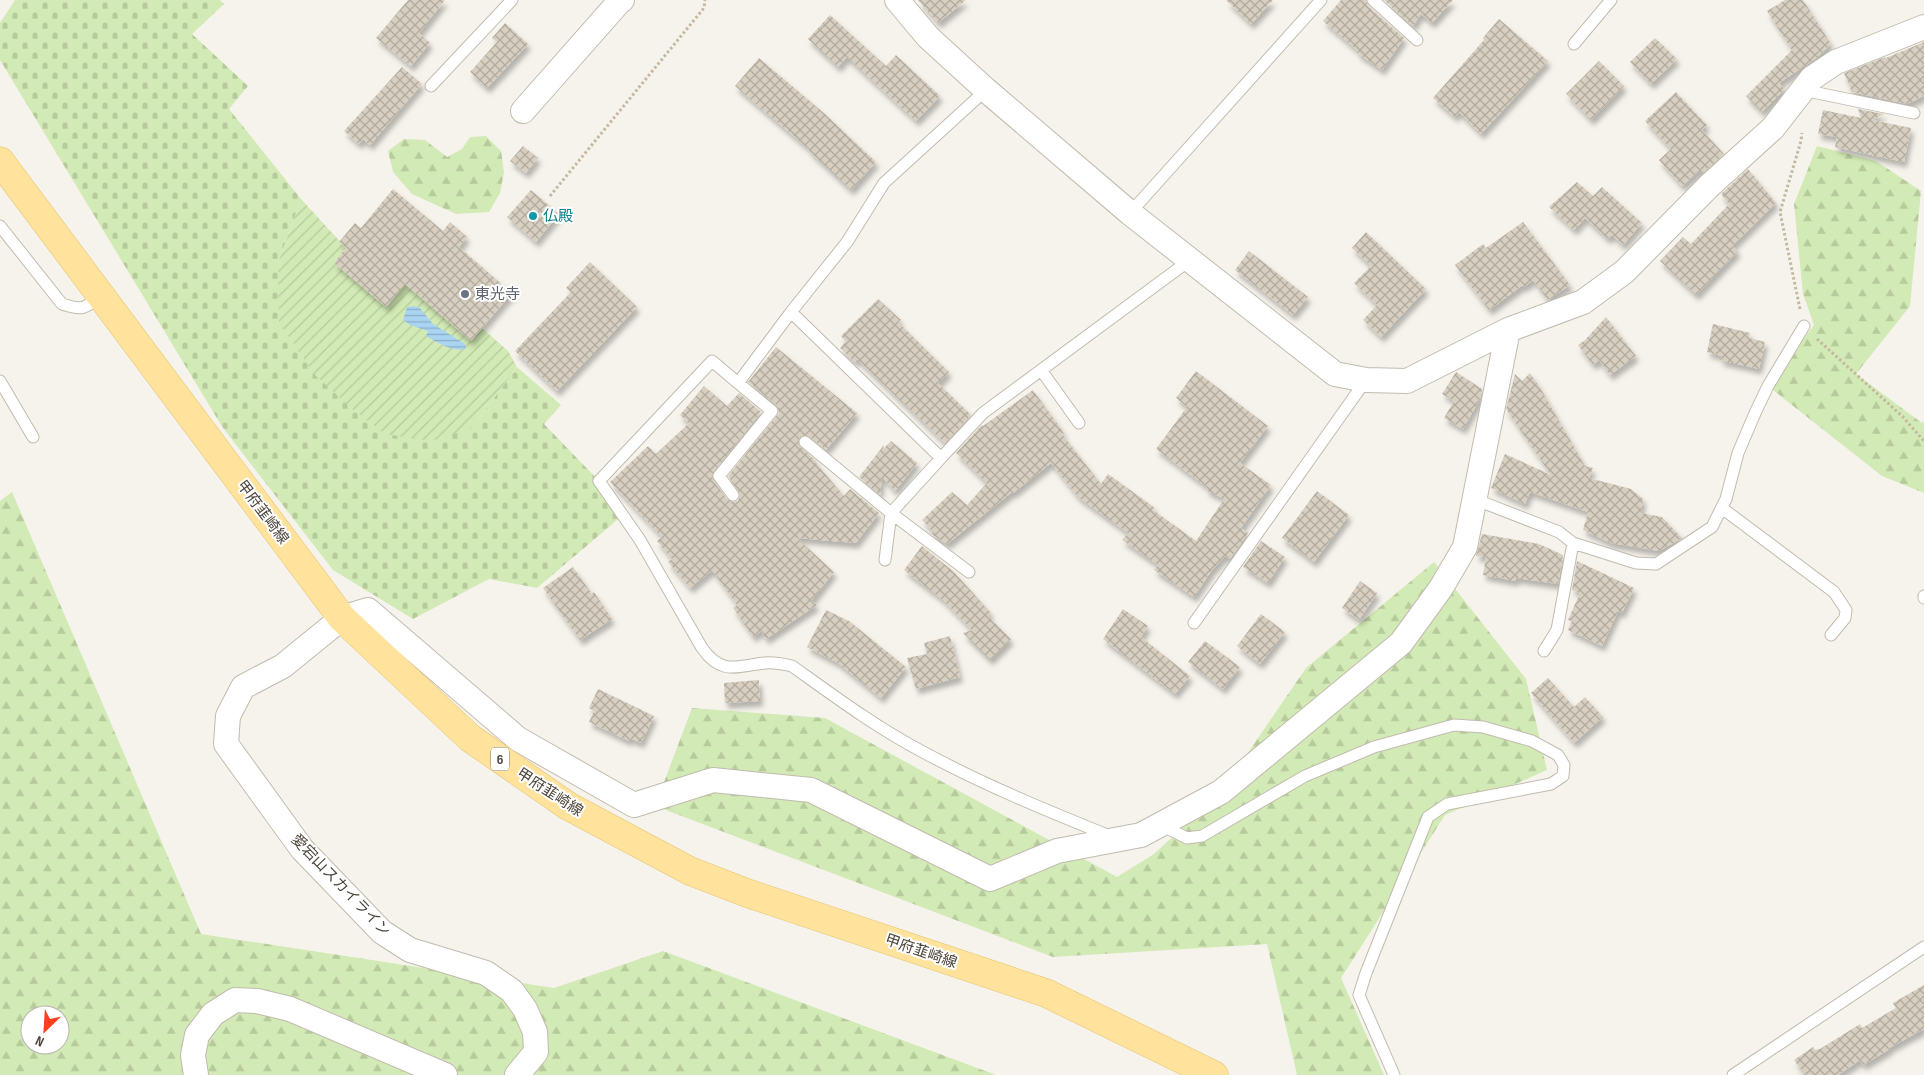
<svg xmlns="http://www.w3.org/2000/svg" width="1924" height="1075" viewBox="0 0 1924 1075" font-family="'Sofia Sans Condensed','Noto Sans JP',sans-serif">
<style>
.forest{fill:url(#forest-firs);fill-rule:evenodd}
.cemetery{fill:url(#cemetery-stones)}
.garden{fill:url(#garden-furrows)}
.water{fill:url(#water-rules)}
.building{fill:url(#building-cross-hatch);filter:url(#shadow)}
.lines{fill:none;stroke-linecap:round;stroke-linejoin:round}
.service-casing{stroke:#c2bbae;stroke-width:13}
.minor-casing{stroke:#c2bbae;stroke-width:26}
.primary-casing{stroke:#e6c16a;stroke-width:29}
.path{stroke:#c4b79f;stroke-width:3;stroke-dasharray:2.5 2.5;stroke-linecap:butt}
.service{stroke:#fff;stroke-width:11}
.minor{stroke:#fff;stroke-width:24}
.primary{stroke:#ffe39c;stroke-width:28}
.culture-dot{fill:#0f9aa8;stroke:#fff;stroke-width:2}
.worship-dot{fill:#6b7280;stroke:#fff;stroke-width:2}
.labels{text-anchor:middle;stroke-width:4;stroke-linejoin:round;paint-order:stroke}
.shield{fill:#fff;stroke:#817c74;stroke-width:1}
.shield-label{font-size:14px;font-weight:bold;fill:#4b4439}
.culture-label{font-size:15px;fill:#0d838f;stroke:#fff;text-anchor:start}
.worship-label{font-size:15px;fill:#5b616d;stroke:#fff;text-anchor:start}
.street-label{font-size:15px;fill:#4b4439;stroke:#fff}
</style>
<defs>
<pattern id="forest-firs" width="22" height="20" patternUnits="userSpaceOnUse" patternTransform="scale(1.25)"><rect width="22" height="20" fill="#d2eab5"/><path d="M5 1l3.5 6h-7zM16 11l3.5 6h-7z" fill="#b6ca9c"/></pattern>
<pattern id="cemetery-stones" width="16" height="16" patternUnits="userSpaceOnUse" patternTransform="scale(1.25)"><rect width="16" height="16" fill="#d2eab5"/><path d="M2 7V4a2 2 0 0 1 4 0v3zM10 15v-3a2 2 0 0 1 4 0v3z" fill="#b6ca9c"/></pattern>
<pattern id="garden-furrows" width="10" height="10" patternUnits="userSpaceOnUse" patternTransform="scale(1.25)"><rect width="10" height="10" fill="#d2eab5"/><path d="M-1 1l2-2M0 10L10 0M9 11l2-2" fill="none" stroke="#b6ca9c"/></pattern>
<pattern id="water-rules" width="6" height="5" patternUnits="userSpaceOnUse" patternTransform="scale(1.25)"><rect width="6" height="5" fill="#a9d4f2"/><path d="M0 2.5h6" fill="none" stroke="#8caec5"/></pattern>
<pattern id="building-cross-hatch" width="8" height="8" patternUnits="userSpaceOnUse" patternTransform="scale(1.25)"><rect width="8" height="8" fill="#d8cfc1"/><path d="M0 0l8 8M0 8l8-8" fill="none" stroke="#b1aa9e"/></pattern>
<filter id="shadow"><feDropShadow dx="3" dy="5.5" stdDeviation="2.5" flood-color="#0004"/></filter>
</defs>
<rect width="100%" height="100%" fill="#f6f3ec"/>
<path class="forest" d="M486,136l15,15 3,21 -4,21 -11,19 -33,2 -44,-20 -19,-22 -5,-21 16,-12 21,1 22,17 15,-8 8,-12z
M1817,146l59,15 45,30 -11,115 -54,68 66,49 2,-1v71l-42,-17 -114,-90 46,-61 -11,-31 -9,-90z
M12,492l189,442 353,54 109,-37 333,124h-996v-574zM30,1015h30v30h-30z
M1434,562l92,117 21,91 -102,45 -104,163 43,97h-87l-30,-131 -214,13 -398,-151 37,-98 133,10 292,159 37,-23 67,-62 85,-124z"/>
<path class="cemetery" d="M15,0h205l4,4 -32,30 56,52 -19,23 72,90 -23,64 193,166 46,-62 44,38 -17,19 55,57 24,34 -86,73 -48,-9 -76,40 -80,-49 -110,-142 -223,-368v-37z"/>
<path class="garden" d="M301,199l45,49 -12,15 52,43 46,-54 40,88 10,-12 26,23 9,16 -46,62 -40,12 -46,-7 -34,-26 -37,-34 -35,-52 -1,-59z"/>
<path class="water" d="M414,306l6,2 13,16 32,20 1,5c-15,3 -27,-6 -40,-13l2,-5 -18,-6 -7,-5 4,-13z"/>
<path class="building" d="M408,0h37l-26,33 11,10 -19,23 -35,-28z
M918,0h48l-28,23z
M1226,0h47l-22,24z
M1341,0h25l2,6 36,32 -22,32 -25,-17 1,-2 -35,-30z
M1384,0h69l-21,23 -11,-9 -8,12z
M1785,0h18l28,44 -16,15 -36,24 6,6 -23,23 -16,-16 46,-46 -25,-39z
M830,15l56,51 10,-11 44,41 -24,25 -69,-64 -9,10 -30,-28z
M1499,19l49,42 -67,73 -22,-22 -4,5 -22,-19 51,-58 -1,-2z
M505,23l23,21 -41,44 -17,-16 27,-30 -5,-4z
M1655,38l22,21 -26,25 -21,-22z
M1924,42v54l-17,8 -55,-12 -8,-19 41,-16 1,1z
M759,58l66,56 51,48 -25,28 -42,-39 1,-1 -75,-64z
M1599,61l25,25 -33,34 -25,-26z
M402,67l20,17 -52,61 -7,-6 -4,5 -15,-13z
M1676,92l31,33 -5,5 22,24 -21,19 -3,-3 -18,16 -23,-26 12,-11 -26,-28z
M1858,109l26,5 -12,6 39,8 -7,34 -69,-15 2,-10 -19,-3 5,-24 38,8z
M523,146l15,12 -12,15 -16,-12z
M1748,169l28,34 -44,43 6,5 -42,44 -36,-34 23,-24 8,7 38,-40 -8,-10z
M1577,182l16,14 9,-9 40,36 -19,22 -11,-10 -4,4 -23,-21 -11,12 -25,-23z
M393,189l50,42 7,-9 17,15 -8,10 53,46 -41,48 -66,-57 -19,23 -52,-44 12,-15 -7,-6 16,-19 6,5z
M531,190l28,24 -23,28 -29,-25z
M1523,222l47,63 -22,15 -15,-20 -9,7 -1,-2 -34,25 -34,-45 28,-21 3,4z
M1366,232l60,57 -45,48 -18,-17 14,-15 -23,-22 17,-17 -19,-18z
M1249,251l59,46 -15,18 -58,-45z
M590,262l47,45 -80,84 -42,-40 56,-59 -5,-4z
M878,299l23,21 -3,2 51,50 -11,11 33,32 -26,28 -88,-84 -2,3 -15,-14 6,-7 -5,-5z
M1606,317l30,39 -26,19 -11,-15 -6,5 -15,-20 7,-5z
M1713,324l37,9 -1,5 16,4 -6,27 -39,-9 2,-4 -15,-4z
M776,347l81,66 -31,37 -19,-15 -7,2 -2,7 19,18 -1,1 28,33 6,-7 29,24 -23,30 -59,-5 37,34 -23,29 6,4 -51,34 -5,-8 -8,6 -20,-29 4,-3 -25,-35 -22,18 -22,-26 4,-3 -15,-18 5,-4 -52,-55 38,-36 8,8 33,-31 -9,-8 24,-29 23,20 12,-13 22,19 -49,62 1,6 14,19 6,3 5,-1 2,-7 -12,-18 51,-63 -2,-8 -29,-23z
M1196,371l72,55 -28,37 31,22 -30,43 7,5 -18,26 -5,-3 -13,14 -18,27 -40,-27 4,-5 -36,-25 6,-7 -50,-36 -27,-34 -38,30 -1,-1 -65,52 -16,-10 2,-2 -11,-12 30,-28 15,13 20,-22 -31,-30 26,-28 1,1 50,-36 31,43 -2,1 39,50 7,-10 47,34 -2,2 43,31 28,-42 -18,-9 1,-3 -51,-38 31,-42 -11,-9z
M1456,372l26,17 -2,10 -17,30 -19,-11 10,-17 -12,-7z
M1530,373l12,18 43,75 8,2 -4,10 42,11 12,10 -2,14 21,4 20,21 -23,13 -48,-8 -28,-13 5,-18 -58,-20 -5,12 -34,-16 14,-34 46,21 -45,-66 9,-35 7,7z
M891,441l26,22 -22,28 -13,-14 -2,18 -21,-18 25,-32 -1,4z
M1317,491l32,24 -35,47 -32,-24z
M1482,534l57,10 24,11 -5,29 -42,-6v3l-33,-6 3,-18 -10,-1z
M1261,541l24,16 -17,26 -25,-16z
M922,546l32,26 37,41 -3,3 23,23 -21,21 -27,-27 9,-3 -29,-30 -39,-30z
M1577,561l57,27 -12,25 -4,-2 -16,35 -34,-16 4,-9 -4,-1 12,-27 -8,-3z
M573,567l19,27 2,-2 18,27 -32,21 -37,-52z
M1360,581l17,12 -18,27 -17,-12z
M1123,609l25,17 -7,11 49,39 -15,18 -72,-55z
M826,610l23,11 57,46 -25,31 -43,-35 -31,-16z
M1261,614l24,18 -25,32 -23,-18z
M950,636l10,41 -44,12 -9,-31 20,-4 -3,-11z
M1205,641l35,26 -17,22 -35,-27z
M1548,678l26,29 11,-10 18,20 -29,26 -43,-50z
M759,680l1,21 -35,2 -1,-20z
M598,689l56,27 -13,27 -11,-5 -1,3 -40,-19 5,-11 -5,-3z
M1924,985v44l-35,19 1,1 -27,16 -3,-5 -22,15h-33l-11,-15 19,-13 2,3 5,-1 40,-25 2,4 34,-20 -3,-5z"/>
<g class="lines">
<defs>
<path id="service" d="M1373,0l44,40
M1574,44l37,-44
M431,86l81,-86
M986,90l-102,93 -37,59 -56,70 150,146 42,-45 207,-153
M1803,90l111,23
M1130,213l191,-213
M0,226l62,78c21,7 22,5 39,-9
M791,312l-53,71 -26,-22 -113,120 41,59 62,108c20,28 35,18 63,15 9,-1 18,1 27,3 42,30 85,62 131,86 61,33 125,59 189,85
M1041,370l38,53
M0,381l33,56
M805,442l86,71 -6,47
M941,458l-50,55 78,59
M733,495l-14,-19 53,-65 -34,-28
M1474,499l85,33 14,11 63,20 20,1 56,-37 14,-28 12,-46 18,-42 12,-25 36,-60
M1722,508l112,84 12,18 -1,8 -14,17
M1924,596v2
M1194,623l172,-243
M1544,651l13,-21 16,-87
M1161,825l26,13 15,-2 103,-60 69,-29 80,-22 29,2 49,14 26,14 6,10 -1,11 -12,8 -104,20 -19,13 -62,156 -7,22 35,80
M1733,1075l191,-128"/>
<path id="minor" d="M897,0l31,37 58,53 144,123 205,161 31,6 41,1 101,-51 75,-28 41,-30 86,-87 63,-57 39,-50 24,-16 88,-35
M523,111l97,-110 2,-1
M196,1075l-3,-20 4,-20 16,-21 22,-14 22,1 33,8 155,66
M517,1075l19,-23 -1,-20 -10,-23 -13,-18 -26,-18 -76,-23 -28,-18 -80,-83 -76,-105 2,-28 15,-29 40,-21 59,-48 26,-8 150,129 116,66 79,-25 98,10 179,89 67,-28 84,-16 80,-43 180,-149 40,-55 24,-41 43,-217"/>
<path id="primary" d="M0,161l342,457 128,120 98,68 122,65 57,22 299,100 168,82"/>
</defs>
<use href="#service" class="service-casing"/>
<use href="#minor" class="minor-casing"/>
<use href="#primary" class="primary-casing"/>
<path class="path" d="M550,196l154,-188 1,-8
M1800,309l-20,-97 21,-71 1,-8
M1817,339l85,77 22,25"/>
<use href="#service" class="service"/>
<use href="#minor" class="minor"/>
<use href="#primary" class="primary"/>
</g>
<circle class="culture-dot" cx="533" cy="216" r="5"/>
<circle class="worship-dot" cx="465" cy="294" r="5"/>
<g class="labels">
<rect class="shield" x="491" y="747.5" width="18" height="23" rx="4"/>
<g class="shield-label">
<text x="500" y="764">6</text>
</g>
<g class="culture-label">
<text x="543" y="221">仏殿</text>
</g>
<g class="worship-label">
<text x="475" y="299">東光寺</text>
</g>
<g class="street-label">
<text transform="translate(263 512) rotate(53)" y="5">甲府韮崎線</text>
<text transform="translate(550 792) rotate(33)" y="5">甲府韮崎線</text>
<text transform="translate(341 885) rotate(46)" y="5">愛宕山スカイライン</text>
<text transform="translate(921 951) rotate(19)" y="5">甲府韮崎線</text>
</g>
</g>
<g transform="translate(45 1030) rotate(205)"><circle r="24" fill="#ffffff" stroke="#b7b4b0"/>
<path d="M0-4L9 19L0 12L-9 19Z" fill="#fc3f1d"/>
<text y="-8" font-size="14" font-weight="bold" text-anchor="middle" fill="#4b4439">N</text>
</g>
</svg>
